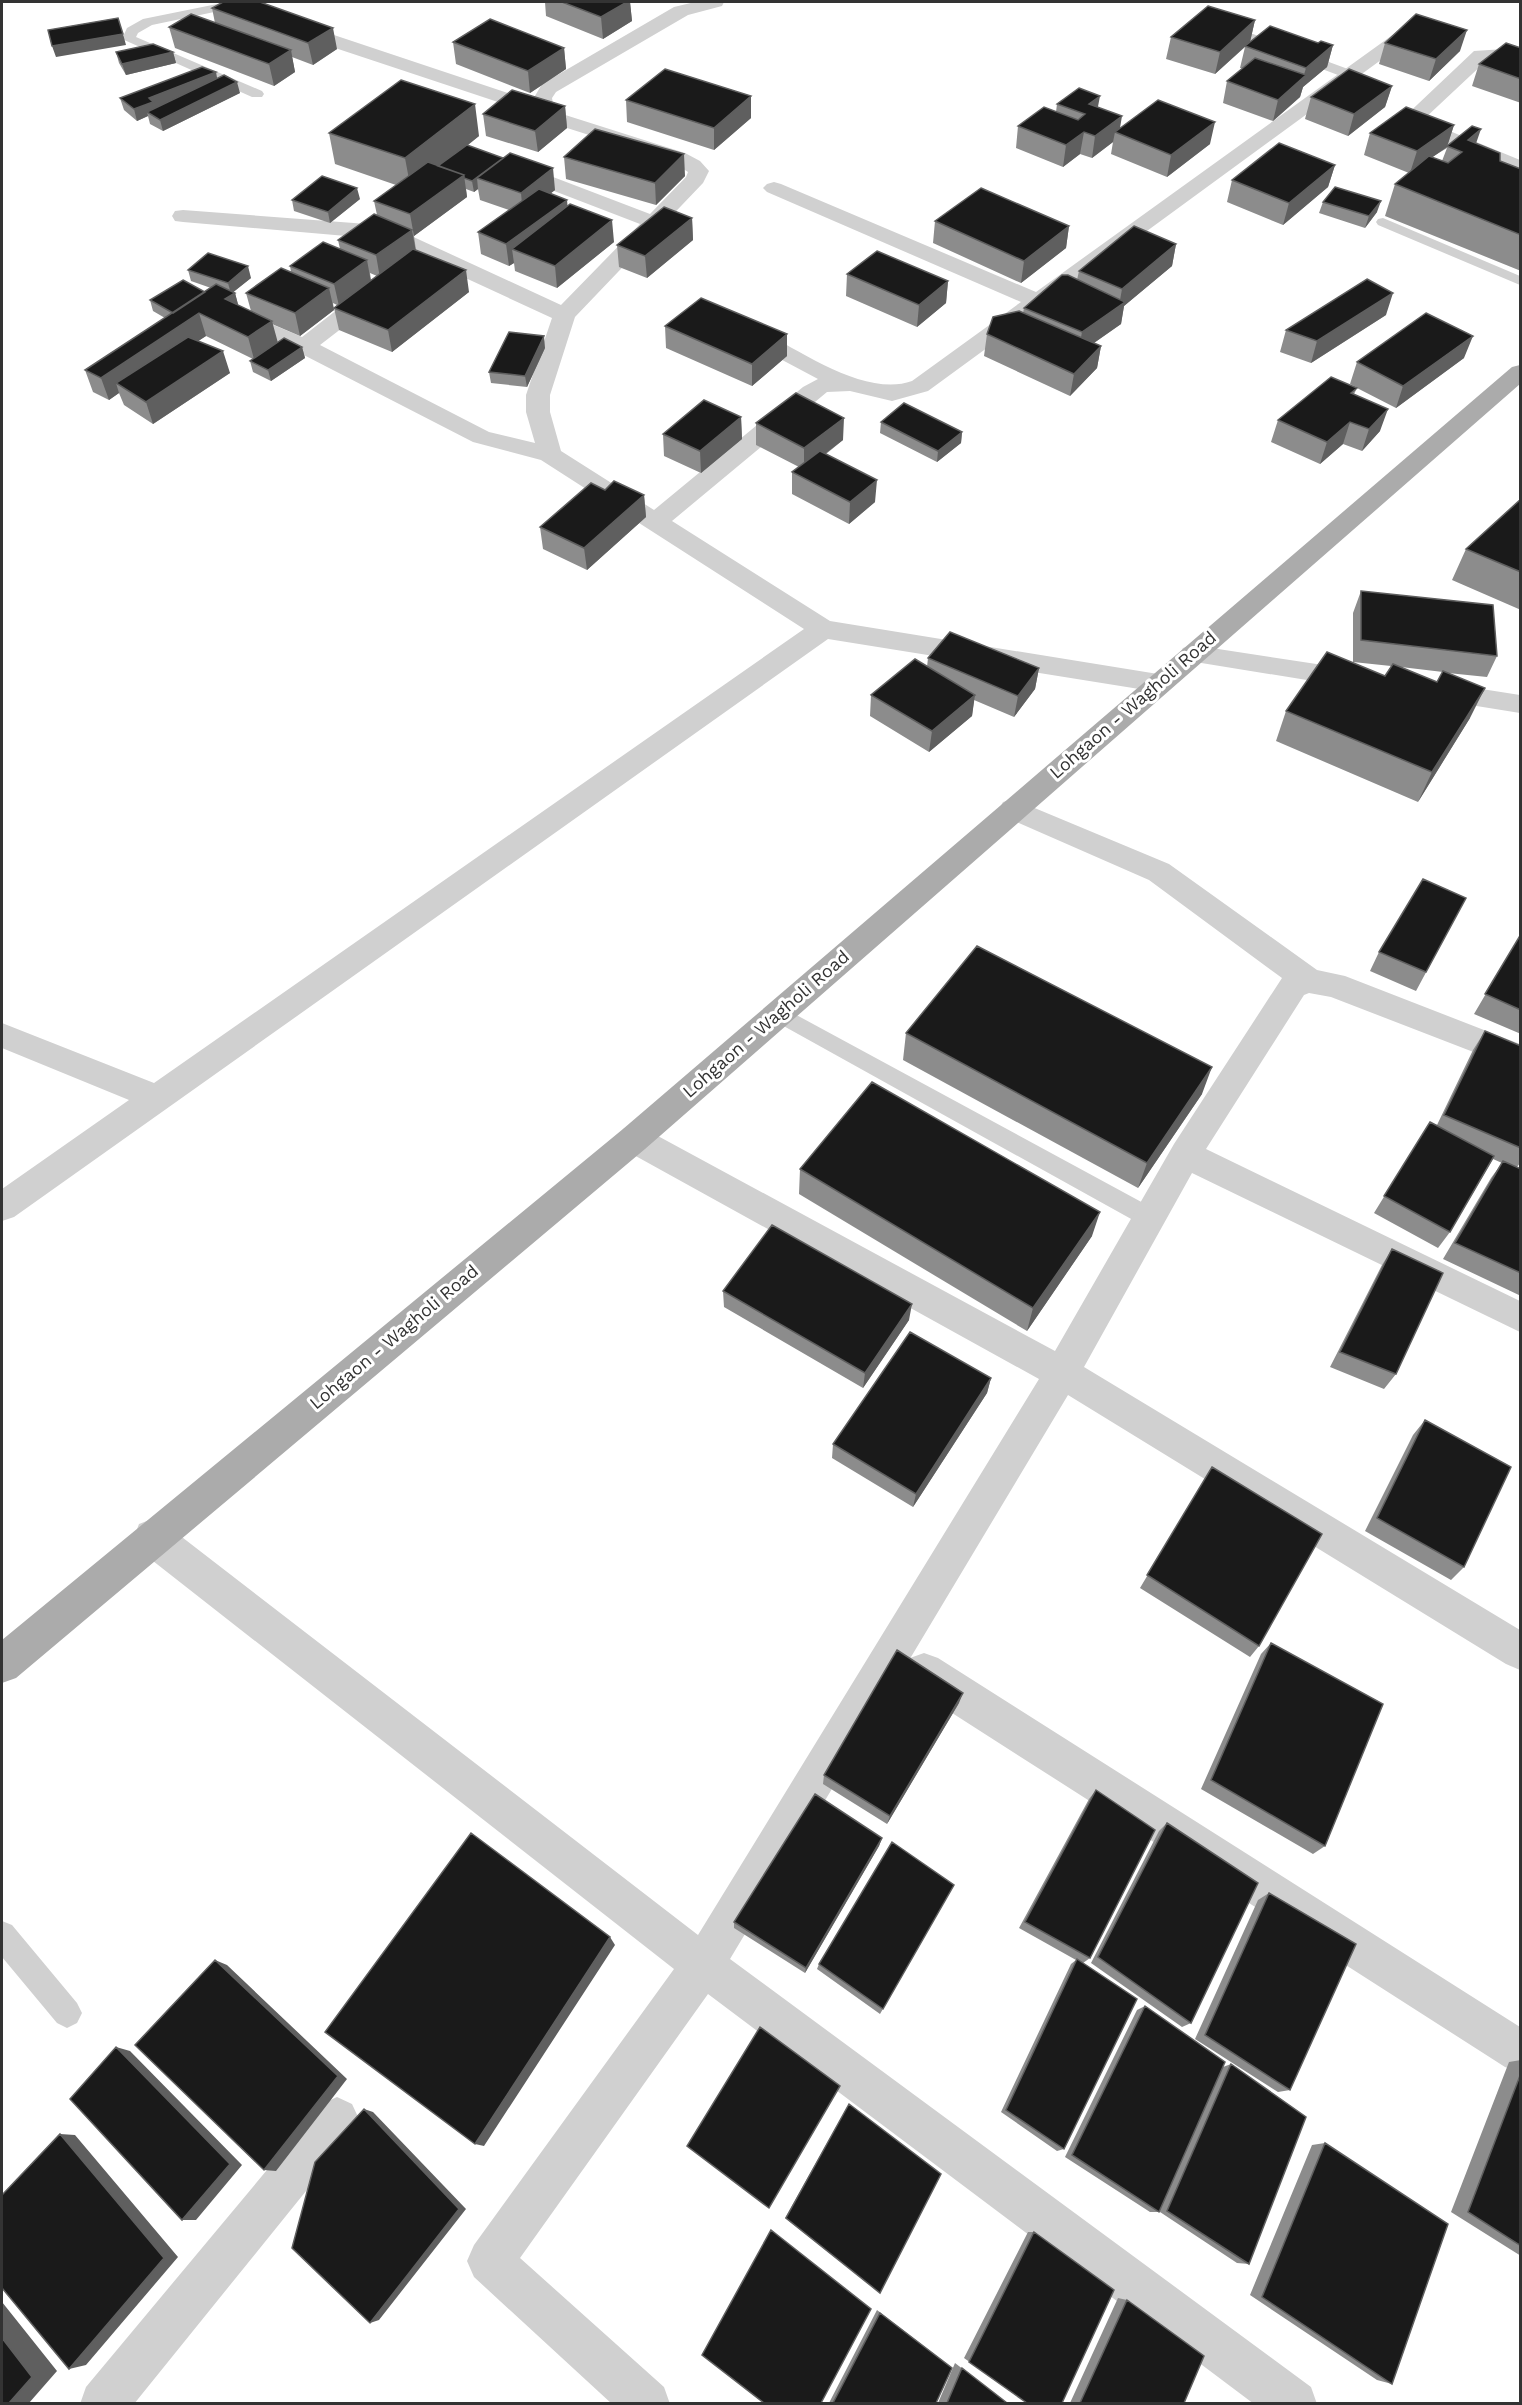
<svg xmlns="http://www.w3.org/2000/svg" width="1522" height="2405" viewBox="0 0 1522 2405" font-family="'Work Sans',sans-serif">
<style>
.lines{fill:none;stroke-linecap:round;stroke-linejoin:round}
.service{fill:#d0d0d0;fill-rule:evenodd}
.minor{fill:#d0d0d0;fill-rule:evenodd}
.primary{fill:#ababab;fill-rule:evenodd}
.wall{fill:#8c8c8c;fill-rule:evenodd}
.shaded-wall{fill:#5f5f5f}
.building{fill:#1a1a1a;stroke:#5f5f5f;stroke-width:1.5}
.labels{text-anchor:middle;stroke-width:6;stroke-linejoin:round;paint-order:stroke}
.street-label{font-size:18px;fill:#333;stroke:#fff}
</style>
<rect width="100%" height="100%" fill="#fff"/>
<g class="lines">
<path class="service" d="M227,2h22l-6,4 -91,19 -14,8 -2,4 126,54 2,3 -2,3h-10l-130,-58 5,-11 16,-9z
M1223,23l133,49 2,3 -2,3h-10l-128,-48 -2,-3 2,-3z
M1383,218l137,58v9l-142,-60 -2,-3 2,-3z
M778,1005l380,206 3,7 -3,7 -8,3 -8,-3 -371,-206 -3,-6 3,-6z
M2,1921l10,4 65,78 5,10 -5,10 -10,5 -10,-5 -55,-66z"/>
<path class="minor" d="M244,2h20l11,9 32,15 225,75 10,-17 132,-77 21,-5h29l-2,4 -34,9 -132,77 -4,6 2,11 5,4 126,40 15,8 9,10 -6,12 -128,134 -25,78v17l11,39 93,59 149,-123 15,-8 -77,-41 -3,-5 3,-5 8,-2 8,2c41,22 109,70 155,53l109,-79 -254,-110 -4,-4 4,-4 7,-2 7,2 255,108 369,-266h14l3,4 -494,361 -36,10 -42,-10 -23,1 -155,129 158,100 328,53 10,2 3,7 -3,7 -10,2 -330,-53 -814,578 -12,4v-32l127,-89 -127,-52v-25l152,60 650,-454 -263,-169 -68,-18 -177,-91 -61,-27 -3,-5 3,-5 8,-2 59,25 63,-49 8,-2 8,2 3,5 -3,5 -61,47 169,87 46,11 -9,-31v-17l26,-77 -171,-79 -198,-17 -8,-1 -3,-5 3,-5 8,-1 184,14 27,4 167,77 79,-81 -135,-52 -3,-4 3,-4 7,-2 7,2 131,50 36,-37 2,-5 -17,-11 -126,-40 -8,-6 -244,-81 -32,-15z
M1520,48v12l-34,1 -63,59 97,40v13l-118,-47 -3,-4 75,-71z
M1192,645l164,25 9,2 4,7 -4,7 -9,2 -173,-28 -4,-6 4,-6z
M1437,682l83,13v18l-93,-15 -3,-7 3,-7z
M1013,799l156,65 148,106 28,6 175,68v26l-189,-73 -22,-4 -5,2 -98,154 314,152v31l-328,-159 -108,194 436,263v40l-14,-6 -438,-269 -338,564 581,428 6,17h-63l-546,-410 -188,264 144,129 6,17h-58l-138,-127 -7,-16 7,-16 200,-276 -535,-419 -5,-13 5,-13 13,-5 13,5 533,411 341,-556 -416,-230 -5,-10 5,-10 11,-4 11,4 410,222 119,-207 108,-166 -133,-98 -146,-64 -4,-7 4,-7z
M924,1653l14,5 582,369v46l-15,-6 -595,-381 -5,-14 5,-14z
M337,2097l15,7 7,15 -7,15 -218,270h-54l6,-17 236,-283z"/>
<path class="primary" d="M1520,365v19l-875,765 -629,529 -14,5v-43l621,-511 889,-762z"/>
</g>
<path class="wall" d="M545,2h85l2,19 -29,18 -57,-23z
M212,8l125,41 -24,16 -21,-8 3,15 -21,14 -99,-38 -6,-21 46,-4z
M1255,20l-5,22 68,1 15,2 -6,22 -24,20 -3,10 -27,24 -50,-18 4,-22 16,-13h-3l5,-21 -30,27 -49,-15 5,-22z
M453,42l111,6 2,21 -36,24 -74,-29z
M1385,43l75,8 -31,30 -50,-17z
M1521,48v55l-49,-17 7,-22z
M116,52h57l3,11 -50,12 -7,-12z
M217,78l23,15 -77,38 -13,-7 -2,-8 -11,5 -13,-11 -4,-12z
M1392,86l-7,21 -37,29 -43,-17 6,-22z
M751,96v22l-37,32 -87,-28 -1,-22z
M1057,104l41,3 22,21 90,16 -43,33 -56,-23 2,-12 -21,16 -12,-4 -17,13 -47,-19 2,-22 38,-14z
M565,106l2,22 -29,24 -52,-16 -3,-22z
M1454,125l-7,21 29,-2 24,17 21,8v102l-136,-55 10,-32 14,-11 -45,-18 6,-22zM1447,148l-5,13 -10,-4z
M329,133l150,3 -11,9 87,45 -4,3 63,49 -57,46 -42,-17 -1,-8 -5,3 -28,-12 -3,-22 31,-22 -29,-10 -2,-11 -4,3 -8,-3 1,8 -53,39 2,14 53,42 -77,60 -53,-22 -5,-22 3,-3 -4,-2 1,7 -34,26 -28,-12 5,19 25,4 3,11 -34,23 -18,-9 -3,-11 3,-2 -47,-23 -8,5 32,32 -77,51 -29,-19 -5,-12 -10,7 -16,-8 -8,-22 80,-52 -12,-7 -3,-11 55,-8 6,-4 -20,-7 -3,-11 63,8 -18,14 2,1 3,12 13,6 -5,-18 45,-21 -1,-6 50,-17 -2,-9 39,-25 -3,-14 22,-16 -61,-21zM370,273l7,3 -6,4z
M564,157l121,19 -29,29 -90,-26z
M1335,165l-7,22 -45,38 -56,-23 5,-22z
M360,199l-30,24 -36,-12 -2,-11z
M1323,202l54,10 -12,16 -46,-15z
M692,218l1,22 -46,38 -28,-11 -2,-22z
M935,221l134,5 -3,22 -45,35 -88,-40z
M1176,244l-4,22 -48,40 -3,18 -27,19 7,3 -4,22 -27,28 -86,-40 3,-22 36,-21 1,-5 53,-28 2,-9z
M847,274l101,7 -2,22 -29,24 -71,-31z
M1386,315l-75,48 -31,-11 6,-22z
M665,326l122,30 -35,30 -86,-38z
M545,348l-18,39 -36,-4 -2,-11z
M1464,358l-68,50 -39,-20 -3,6 26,37 -18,20 -19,-7 -23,20 -49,-22 7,-22 78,-33 -6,-3 7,-22z
M741,417l1,22 -41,34 -37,-17 -1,-22z
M881,422l81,10 -1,11 -24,19 -57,-29z
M756,423l87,17 -17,14 49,48 -26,22 -57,-30v-22l7,-5 -43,-22z
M605,490l39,5 2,22 -59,53 -44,-21 -3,-22z
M1521,499v111l-69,-30 14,-31z
M1361,591l136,65 -10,21 -39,-4 22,45 -52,84 -142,-61 10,-30 99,-35 6,-10 -38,-4v-49zM1401,667l42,5 -6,10z
M928,658l111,10 -4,21 -21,28 -40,-17 -2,16 -43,36 -59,-36 1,-21 56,-28z
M1466,898l-50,93 -46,-20 9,-19z
M1521,934v100l-47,-20z
M1485,1031l36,15v116l-4,5 4,2v127l-78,-37 48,-81 11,-15 -9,-4 -43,73 -12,16 -64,-35 56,-91 7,3 36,-75z
M906,1033l296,61 -64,94 -235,-128z
M800,1169l292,67 -65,95 -228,-137z
M1392,1249l4,125 -12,15 -54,-22 52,-102z
M723,1291l186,29 -46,68 -139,-81z
M991,1378l-4,15 -74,114 -81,-49 1,-14z
M1425,1420l39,147 -13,13 -86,-49 48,-96z
M1212,1467l47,179 -9,11 -110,-69z
M1271,1643l54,203 -12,8 -112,-65 60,-135z
M959,1703l-72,121 -64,-40 1,-9z
M1096,1790l-6,168 -7,5 -19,186 -7,2 -56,-39 70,-148 5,-4 -57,-32 70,-129z
M1167,1823l24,200 -9,4 -91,-64 68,-132z
M882,1838l-3,8 -74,127 -71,-45v-6z
M954,1885l-74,129 -63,-45 2,-5z
M1269,1893l21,197 -12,2 -83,-53 63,-139z
M1145,2006l78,61 8,-3 18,200 -12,-1 -77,-51h-10l-85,-55 72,-147z
M1521,2060v196l-70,-44 58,-150z
M849,2104l31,189 -95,-75z
M1325,2143l67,241 -15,-4 -127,-85 62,-150z
M1028,2232h6l-7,171 -63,-45z
M1118,2298l9,2 57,103h-114z
M877,2310l75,58 -16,35h-107z
M955,2363l52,40h-69z"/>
<path class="shaded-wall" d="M627,2h3l2,19 -29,18 -2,-22z
M1255,20l-5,22 -35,32 5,-22z
M333,28l4,21 -24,16 -5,-22z
M1467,30l-7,21 -31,30 7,-22z
M123,34l3,11 -70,12 -4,-11z
M1333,45l-6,22 -24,20 -3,10 -27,24 5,-21 25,-22 3,-10z
M564,48l2,21 -36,24 -2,-22z
M291,50l4,22 -21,14 -5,-22z
M173,52l3,11 -50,12 -4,-11z
M216,72l2,11 -71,29 1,4 -11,5 -3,-12 15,-11z
M237,82l3,11 -77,38 -3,-11z
M1392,86l-7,21 -37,29 6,-22z
M751,96v22l-37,32v-22z
M1100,96l-4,21 -7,-13z
M475,104l4,32 -68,54 -6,-32z
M565,106l2,22 -29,24 -3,-21z
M1122,116l-3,18 -4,-2 -2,10 -21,16 3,-22z
M1215,122l-5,22 -43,33 4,-22z
M1454,125l-7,22 -37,26 7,-22z
M1481,129l-11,32 -2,-21z
M1084,132l-4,22 -17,13 3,-22z
M684,154l1,22 -29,29 -1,-22z
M503,159l-26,19 1,11 -4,3 -2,-11z
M1335,165l-7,22 -45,38 6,-22z
M553,168l2,22 -32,25 -2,-22z
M464,175l3,22 -53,39 -4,-22z
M357,188l3,11 -30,24 -2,-11z
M567,200l2,22 -57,27 2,14 -5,3 -3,-22z
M1381,201l-4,11 -12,16 4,-12z
M692,218l1,22 -46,38 -2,-22z
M612,220l2,22 -57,46 -2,-22z
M1069,226l-3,22 -45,35 3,-22z
M412,230l4,22 -36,26 -4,-23z
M1176,244l-4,22 -48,40 -3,18 -43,30 4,-22 37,-26 3,-17z
M367,260l4,22 -32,24 -5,-22z
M248,266l3,12 -20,16 -3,-11z
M466,270l3,22 -77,60 -4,-22z
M948,281l-2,22 -29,24 2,-22z
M329,288l5,22 -34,26 -5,-23z
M235,293l6,22 -16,-16z
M1393,293l-7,22 -75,48 6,-22z
M199,313l7,23 -81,53 -9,-6 3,10 -10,7 -8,-22z
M272,321l6,22 -24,16 -6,-22z
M787,334v22l-35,30v-22z
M544,336l1,12 -18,39 -2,-11z
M1473,336l-9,22 -68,50 7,-22z
M1101,346l-4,22 -27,28 4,-22z
M302,347l3,11 -34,23 -3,-11z
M223,351l7,22 -77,51 -7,-22z
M1388,409l-8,22 -18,20 7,-22z
M741,417l1,22 -41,34 -1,-22z
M844,418l-1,22 -39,30v-22z
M1350,422l-7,22 -23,20 7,-22z
M962,432l-1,11 -24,19 1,-11z
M877,480l-2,22 -26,22 1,-22z
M644,495l2,22 -59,53 -3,-22z
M1039,668l-4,21 -21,28 4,-21z
M1485,688l-15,30 -52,84 14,-30z
M975,695l-3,21 -43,36 3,-21z
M1212,1067l-10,27 -64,94 9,-25z
M1100,1212l-8,24 -65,95 6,-23z
M912,1304l-3,16 -46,68 2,-15z
M991,1378l-4,15 -74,114 3,-13z
M963,1693l-4,10 -72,121 3,-8z
M882,1838l-3,8 -74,127 1,-5z
M610,1937l5,8 -131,201 -9,-2z
M215,1960l12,5 120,114 -71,92 -12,-1z
M116,2047l14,4 112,114 -46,55h-14z
M364,2109l9,3 93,97 -87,111 -9,3z
M60,2134l15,1 103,122 -92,108 -17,4z
M2,2302l55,69 -28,32h-20l-7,-65z"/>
<path class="building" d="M223,2h37l73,26 -25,15 -96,-35z
M562,2h65l-26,15z
M1208,6l47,14 -35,32 -49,-15z
M191,14l100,36 -22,14 -100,-37z
M1416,14l51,16 -31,29 -51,-16z
M118,18l5,16 -71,12 -4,-16z
M490,19l74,29 -36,23 -75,-29z
M1270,26l48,17 3,-2 12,4 -27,23 -61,-22z
M1506,43l15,5v31l-42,-15z
M153,44l20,8 -51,12 -6,-12z
M1255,58l51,17 -28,25 -51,-19z
M202,67l14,5 -67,26 4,4 -19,7 -14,-11z
M665,69l86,27 -37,32 -88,-28z
M1349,69l43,17 -38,28 -43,-17z
M224,75l13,7 -77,38 -13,-8z
M401,80l74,24 -70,54 -76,-25z
M1079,88l21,8 -11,8 33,12 -27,20 -11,-4 -18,13 -48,-19 26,-19 34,13 7,-6 -28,-10z
M512,90l53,16 -30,25 -52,-17z
M1158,100l57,22 -44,33 -56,-23z
M1406,107l48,18 -37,26 -47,-18z
M1472,126l9,3 -13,11 32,13v8l21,8v66l-126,-51 34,-28 19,7 14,-11 -15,-6z
M595,129l89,25 -29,29 -91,-26z
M1279,143l56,22 -46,38 -57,-23z
M467,145l36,13 -31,23 -8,-3v-3l-26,-9z
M510,153l43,15 -32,25 -44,-15z
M428,162l36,13 -54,39 -36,-13z
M322,176l35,12 -29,24 -36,-12z
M1335,187l46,14 -12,15 -46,-14z
M981,188l88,38 -45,35 -89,-40z
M539,189l28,11 -61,44 -28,-12z
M570,204l42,16 -57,46 -43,-17z
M664,207l28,11 -47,38 -28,-11z
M374,214l38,16 -36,25 -38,-15z
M1134,226l42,18 -54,45 -43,-18z
M323,242l44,18 -33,24 -44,-18z
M413,249l53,21 -78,60 -54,-22z
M877,251l71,30 -29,24 -72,-31z
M208,253l40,13 -20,17 -40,-13z
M281,268l48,20 -34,25 -49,-20z
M1062,275h6l57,27 -43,30 -58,-24z
M1367,279l26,14 -76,48 -31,-11z
M183,280l22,12 -32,21 -23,-13z
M216,284l19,9 -10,6 47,22 -24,16 -49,-24 -98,65 -16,-8z
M701,298l86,36 -35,30 -87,-38z
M1019,311l82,35 -27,28 -87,-40 6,-17z
M1426,313l47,23 -70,50 -46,-24z
M509,332l35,4 -19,40 -36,-4z
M188,337l35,14 -77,51 -30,-19z
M284,338l18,9 -34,23 -18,-9z
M1331,377l26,11 -6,5 37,16 -19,20 -19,-7 -23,20 -49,-22z
M796,393l48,25 -40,30 -48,-25z
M704,400l37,17 -41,34 -37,-17z
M904,403l58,29 -24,19 -57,-29z
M820,451l57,29 -27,22 -58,-30z
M614,481l30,14 -60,53 -44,-21 51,-44 14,7z
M1521,499v73l-55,-23z
M1361,591l132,14 4,51 -136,-16z
M950,632l89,36 -21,28 -90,-38z
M1327,652l58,24 8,-12 44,18 6,-11 42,17 -53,84 -146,-61z
M915,659l60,36 -43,36 -61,-36z
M1423,879l43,19 -40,74 -47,-20z
M1521,934v76l-36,-16z
M977,946l235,121 -65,96 -241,-130z
M1485,1031l36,15v102l-77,-33z
M872,1082l228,130 -67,96 -233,-139z
M1430,1122l64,34 -44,76 -66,-36z
M1503,1161l18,8v104l-66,-30z
M772,1225l140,79 -47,69 -142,-82z
M1392,1249l51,24 -47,101 -56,-22z
M910,1332l81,46 -75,116 -83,-50z
M1425,1420l86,47 -47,100 -87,-49z
M1212,1467l110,67 -63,112 -112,-71z
M1271,1643l112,61 -58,142 -114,-66z
M897,1650l66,43 -73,123 -66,-41z
M1096,1790l59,40 -65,128 -65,-36z
M815,1794l67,44 -76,130 -72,-46z
M1167,1823l91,60 -67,140 -93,-66z
M471,1833l139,104 -135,207 -150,-112z
M892,1842l62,43 -71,124 -64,-45z
M1269,1893l87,51 -66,146 -85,-55z
M1077,1959l60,40 -73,150 -58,-39z
M215,1960l123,116 -74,94 -129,-125z
M1145,2006l80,56 -66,150 -87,-57z
M760,2027l80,59 -71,122 -82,-62z
M116,2047l114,117 -48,56 -112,-121z
M1231,2064l75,53 -57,147 -82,-53z
M1521,2073v173l-53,-34z
M849,2104l92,70 -61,119 -94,-75z
M364,2109l95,100 -89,114 -78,-75 23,-86z
M60,2134l104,124 -95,111 -67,-81v-93z
M1325,2143l123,81 -56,160 -130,-87z
M771,2230l100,79 -50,94h-57l-62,-48z
M1034,2232l80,58 -52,113h-35l-58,-41z
M1127,2300l77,56 -20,47h-104z
M880,2313l72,55 -16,35h-103z
M2,2338l30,39 -23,26h-7z
M962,2368l45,35h-60z"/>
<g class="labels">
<g class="street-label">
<text transform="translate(1133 705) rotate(-41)" y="6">Lohgaon - Wagholi Road</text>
<text transform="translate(766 1024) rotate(-41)" y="6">Lohgaon - Wagholi Road</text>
<text transform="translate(394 1337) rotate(-40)" y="6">Lohgaon - Wagholi Road</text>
</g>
</g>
<rect width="1522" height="2405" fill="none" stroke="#333333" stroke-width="6"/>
</svg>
